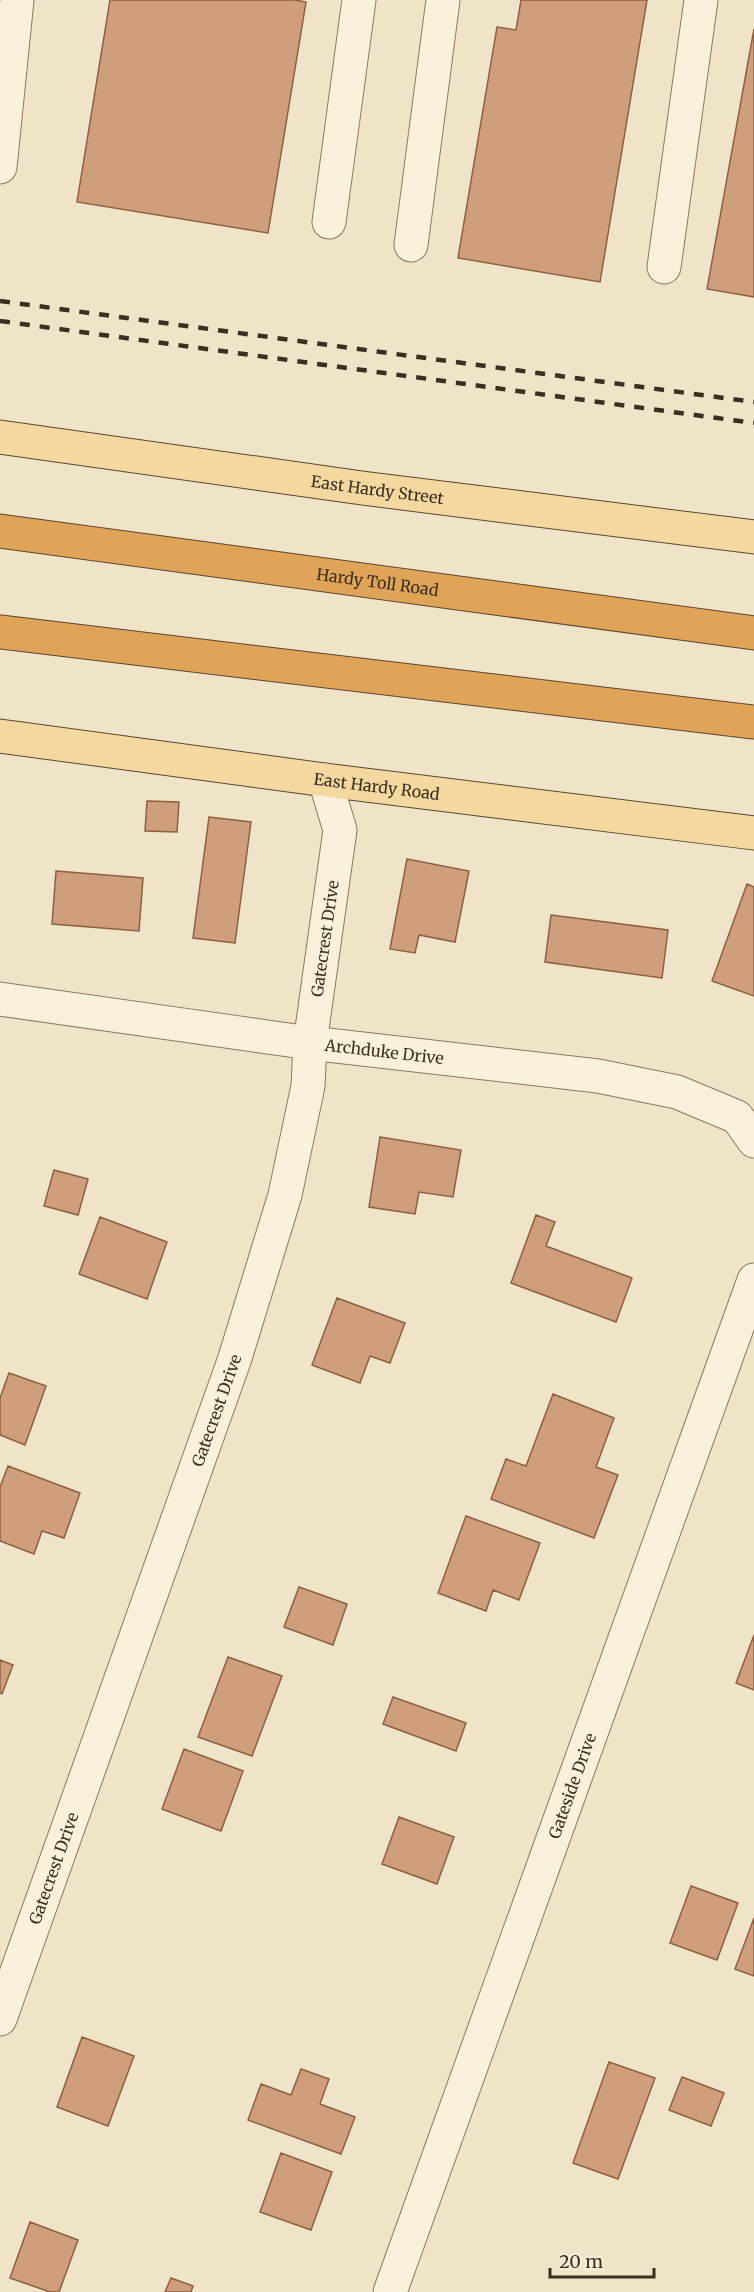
<svg xmlns="http://www.w3.org/2000/svg" width="754" height="2292" viewBox="0 0 754 2292" font-family="Merriweather,serif">
<style>
.building{fill:#cf9f7d;stroke:#8d5f41;stroke-width:1.5}
.lines{fill:none;stroke-linecap:round;stroke-linejoin:round}
.minor-casing{stroke:#8d765c;stroke-width:35}
.major-casing{stroke:#5b4430;stroke-width:35}
.highway-casing{stroke:#5b4430;stroke-width:35}
.minor{stroke:#faf1dc;stroke-width:33}
.major{stroke:#f3d9a0;stroke-width:33}
.highway{stroke:#e0a458;stroke-width:33}
.rail{stroke:#3d2e20;stroke-width:4.5;stroke-dasharray:10 10;stroke-linecap:butt}
.labels{text-anchor:middle;stroke-width:5;stroke-linejoin:round;paint-order:stroke}
.street-label{font-size:16px;fill:#3d2e20;stroke:#f7eed8}
</style>
<rect width="100%" height="100%" fill="#f0e4c8"/>
<path class="building" d="M110,0h185l11,2 -38,231 -191,-31z
M521,0h126l-47,282 -142,-24 39,-231 19,3z
M754,29v268l-47,-8z
M147,801l32,1 -2,30 -32,-1z
M209,817l42,5 -16,121 -42,-5z
M407,859l62,12 -14,71 -36,-7 -4,18 -25,-4z
M56,871l87,7 -4,53 -87,-7z
M747,884l7,3v109l-42,-15z
M551,915l117,15 -6,48 -117,-16z
M380,1137l81,13 -8,47 -34,-5 -4,22 -46,-7z
M54,1170l34,9 -10,36 -34,-9z
M536,1215l19,7 -9,24 86,32 -16,44 -105,-39z
M100,1217l67,25 -20,57 -68,-25z
M337,1298l68,25 -15,40 -20,-7 -10,27 -48,-18z
M9,1373l37,13 -21,59 -25,-10v-37z
M553,1394l61,24 -18,49 22,8 -24,63 -103,-39 15,-40 20,7z
M8,1466l72,27 -16,45 -22,-7 -8,23 -34,-13v-54z
M466,1516l74,27 -21,57 -26,-10 -7,21 -48,-18z
M299,1587l48,17 -14,41 -49,-18z
M754,1635v55l-18,-7z
M228,1657l54,19 -30,80 -54,-19z
M0,1660l13,5 -11,29 -2,-1z
M393,1697l73,26 -10,28 -73,-27z
M184,1749l59,22 -22,60 -59,-22z
M399,1817l55,20 -17,47 -55,-20z
M691,1886l47,17 -21,57 -47,-17z
M754,1918v58l-19,-7z
M82,2037l52,19 -26,70 -51,-19z
M609,2062l46,16 -37,101 -45,-16z
M301,2069l28,10 -9,25 35,13 -14,37 -93,-34 13,-36 30,11z
M682,2077l42,16 -13,33 -42,-16z
M281,2153l51,19 -21,58 -51,-18z
M30,2222l48,18 -19,52h-9l-40,-14z
M171,2278l22,8 -2,6h-26z"/>
<g class="lines">
<defs>
<g id="minor">
<path d="M0,167l17,-167"/>
<path d="M329,222l30,-222"/>
<path d="M411,245l32,-245"/>
<path d="M664,267l37,-267"/>
<path id="s1" d="M0,999l310,44 288,33 79,16 60,25 17,24"/>
<path id="s2" d="M0,2019l235,-661 50,-163 23,-109 2,-43 30,-213 -15,-50"/>
<path id="s3" d="M390,2292l364,-1012"/>
</g>
<g id="major">
<path id="s4" d="M0,437l362,51 392,49"/>
<path id="s5" d="M0,736l325,44 429,53"/>
</g>
<g id="highway">
<path id="s6" d="M0,531l754,102"/>
<path d="M0,632l754,90"/>
</g>
</defs>
<use href="#minor" class="minor-casing"/>
<use href="#major" class="major-casing"/>
<use href="#highway" class="highway-casing"/>
<use href="#minor" class="minor"/>
<use href="#major" class="major"/>
<use href="#highway" class="highway"/>
<path class="rail" d="M0,301l754,101
M0,321l754,102"/>
</g>
<g class="labels">
<g class="street-label">
<text dy="6" stroke="none"><textPath href="#s4" startOffset="381">East Hardy Street</textPath></text>
<text dy="6" stroke="none"><textPath href="#s6" startOffset="381">Hardy Toll Road</textPath></text>
<text dy="6" stroke="none"><textPath href="#s5" startOffset="380">East Hardy Road</textPath></text>
<text dy="6" stroke="none"><textPath href="#s2" startOffset="1132">Gatecrest Drive</textPath></text>
<text dy="6" stroke="none"><textPath href="#s1" startOffset="388">Archduke Drive</textPath></text>
<text dy="6" stroke="none"><textPath href="#s2" startOffset="646">Gatecrest Drive</textPath></text>
<text dy="6" stroke="none"><textPath href="#s3" startOffset="538">Gateside Drive</textPath></text>
<text dy="6" stroke="none"><textPath href="#s2" startOffset="160">Gatecrest Drive</textPath></text>
</g>
</g>
<path d="M550 2268v9h104v-9" fill="none" stroke="#3d2e20" stroke-width="3"/>
<text x="559" y="2268" font-size="18" fill="#3d2e20" stroke="#f7eed8" stroke-width="4.5" paint-order="stroke">20 m</text>
</svg>
